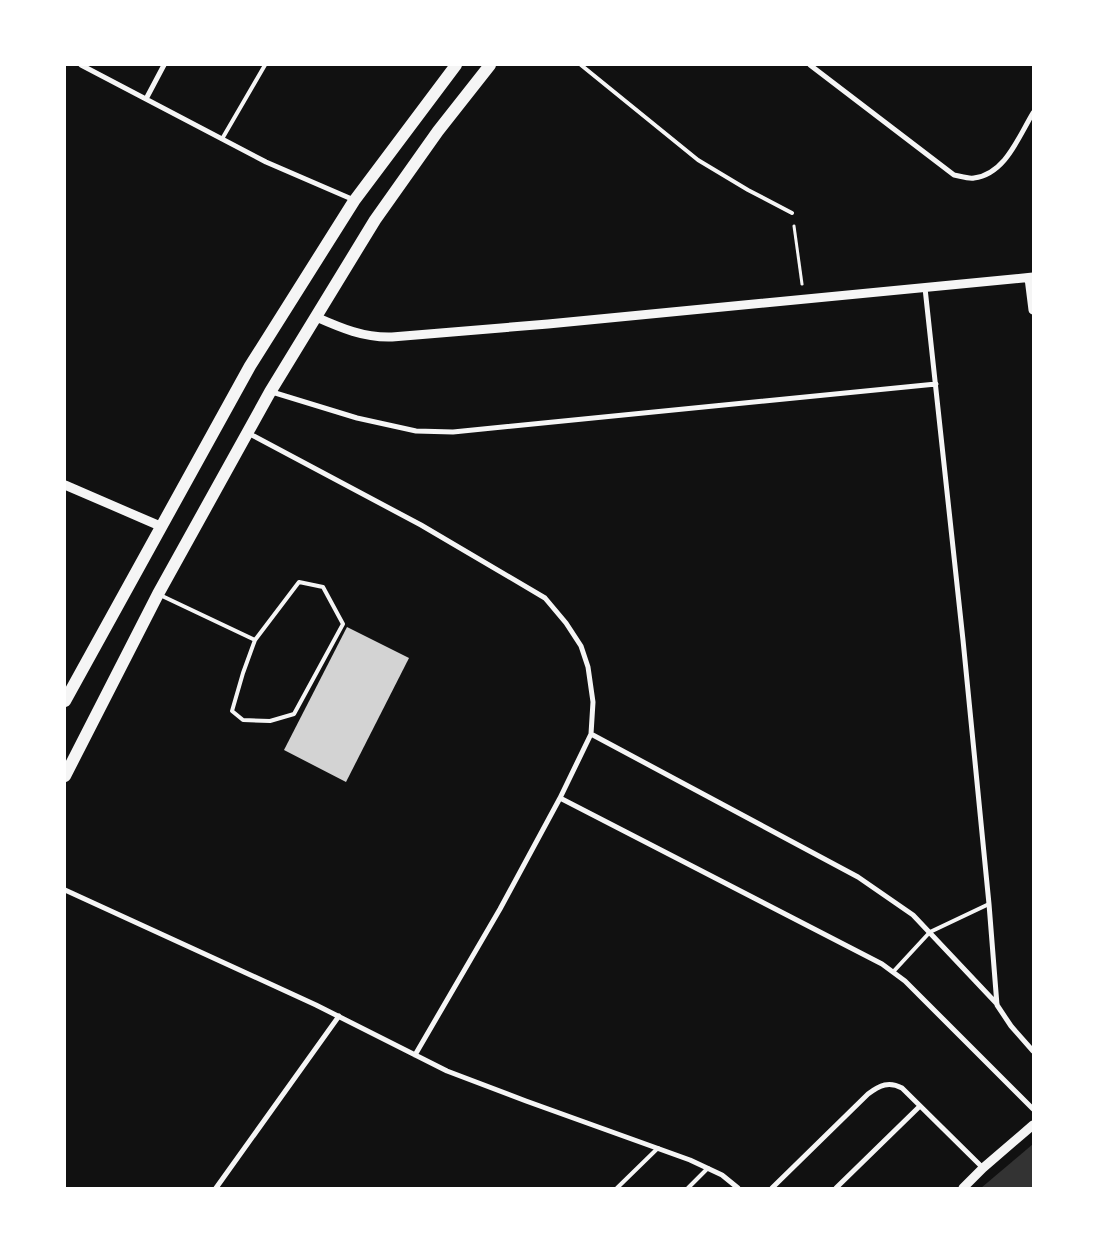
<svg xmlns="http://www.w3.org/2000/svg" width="1098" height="1253" viewBox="0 0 1098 1253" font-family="'Source Sans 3',sans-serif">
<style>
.water{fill:#333}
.building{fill:#d3d3d3}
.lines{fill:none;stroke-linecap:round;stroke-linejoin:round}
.path{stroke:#f5f5f5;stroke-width:3}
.service{stroke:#f5f5f5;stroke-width:4}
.minor{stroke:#f5f5f5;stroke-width:5}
.tertiary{stroke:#f5f5f5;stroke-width:9}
.primary{stroke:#f5f5f5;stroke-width:12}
</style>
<rect width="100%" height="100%" fill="#111"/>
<path class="water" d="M1033,1144v44h-52z"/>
<path class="building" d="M347,627l62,31 -63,124 -62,-32z"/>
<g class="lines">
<path class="path" d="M794,226l8,58"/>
<path class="service" d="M581,65l117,95 50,30 44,23
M222,139l43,-74
M160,595l95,45 -12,33 -11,38 11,9 27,1 24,-7 49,-90 -20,-37 -24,-5 -44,58
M893,972l37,-40 59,-28
M617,1188l41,-40
M688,1188l20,-20"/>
<path class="minor" d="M81,65l185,97 88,38
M810,65l144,110c6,1 14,4 20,3 31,-4 44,-40 59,-65
M146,99l18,-34
M925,288l38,352 26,264 8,101 14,21 22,25
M272,392l85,26 59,13 37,1 483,-48
M248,433l173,92 124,73 21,25 15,23 7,21 5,35 -2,32 -31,64 -60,111 -85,146
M591,734l267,143 55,38 84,89
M560,798l322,166 23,17 128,128
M65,890l251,115 131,66 79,30 164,59 32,15 16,13
M216,1188l123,-172
M772,1188l96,-94c12,-9 21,-13 34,-6l81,80
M836,1188l84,-82"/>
<path class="tertiary" d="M1029,278l4,32
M316,317c25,11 48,21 76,20l156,-13 485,-47
M65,485l95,41
M963,1188l20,-20 50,-43"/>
<path class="primary" d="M65,701l185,-335 104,-165 102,-136
M65,776l93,-182 112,-202 105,-172 63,-89 52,-66"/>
</g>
<rect width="1098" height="1253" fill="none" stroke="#ffffff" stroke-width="132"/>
</svg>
